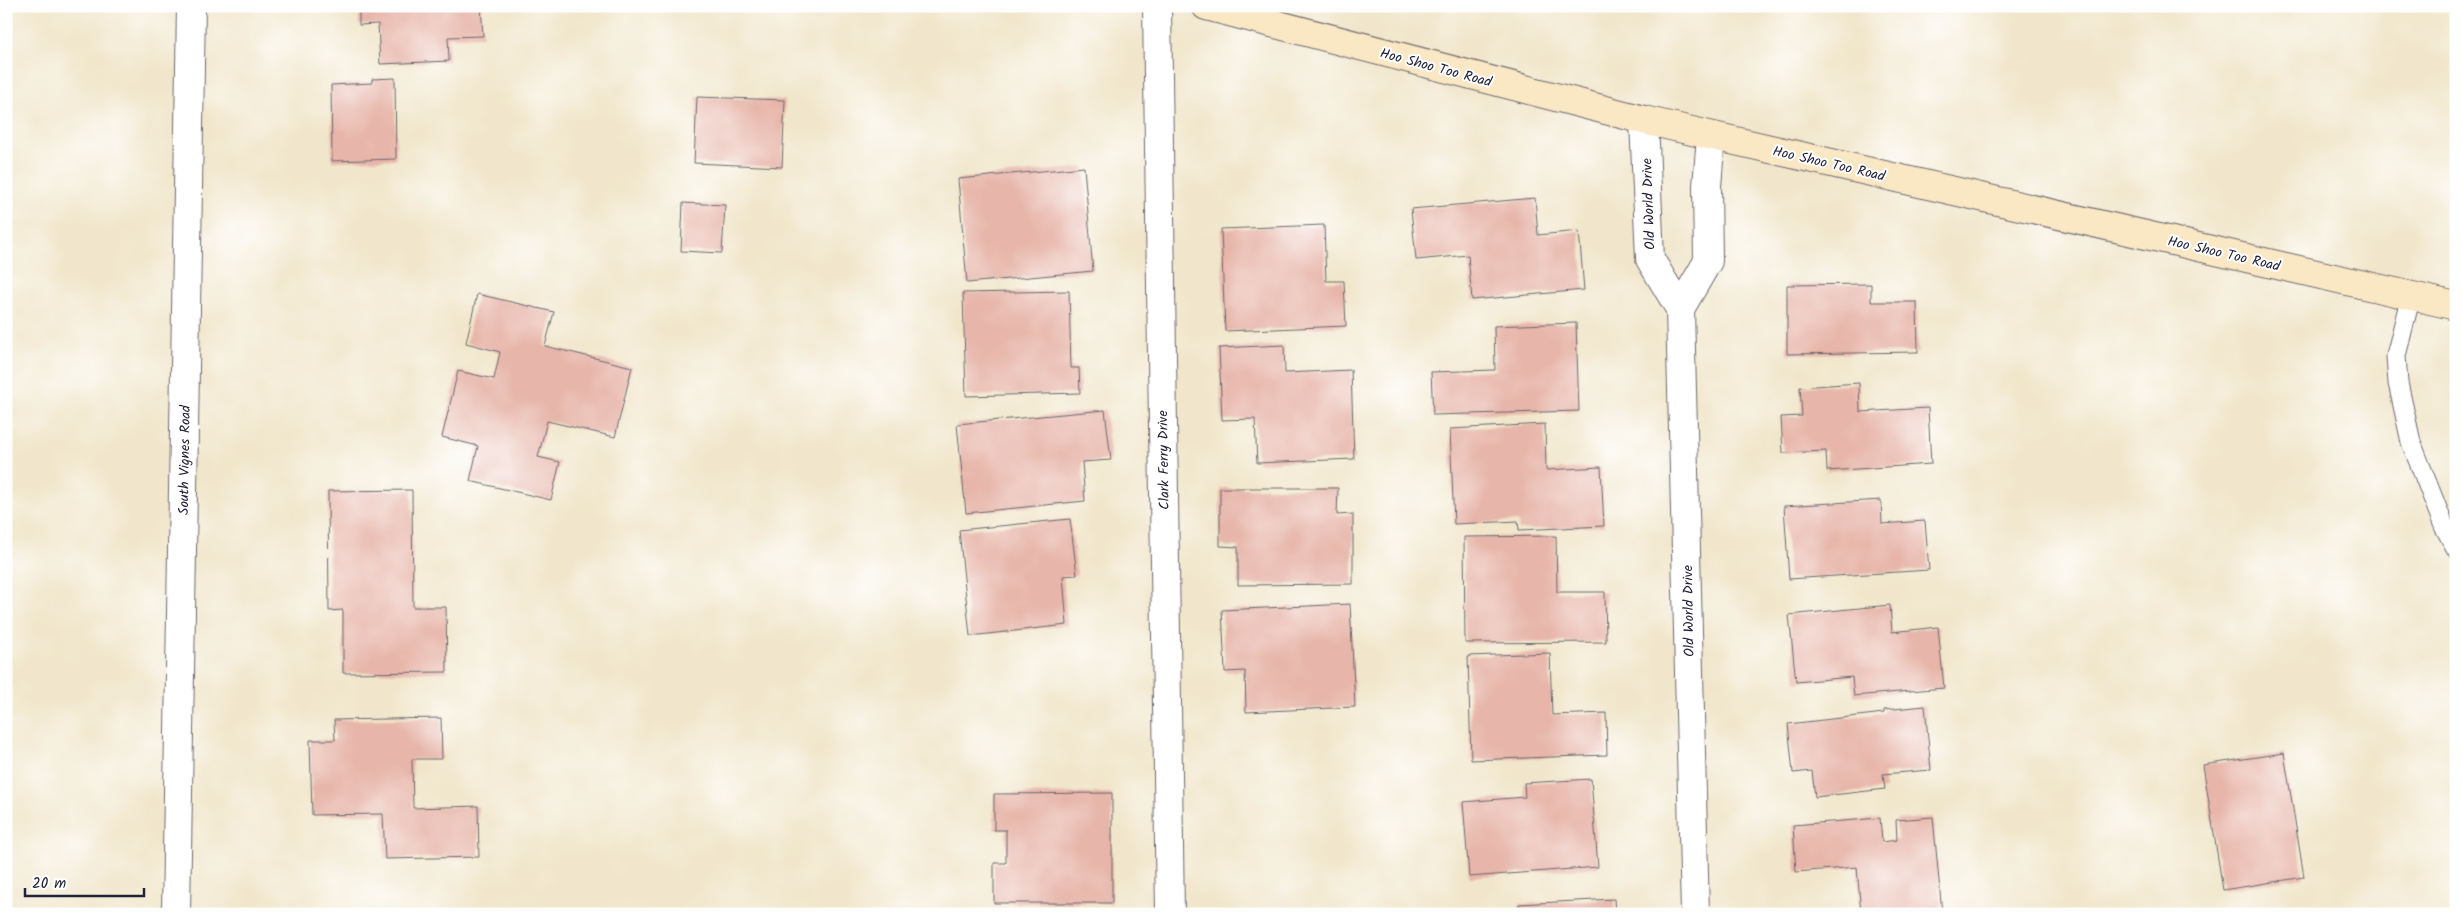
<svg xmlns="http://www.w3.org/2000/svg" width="2462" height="920" viewBox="0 0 2462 920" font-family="Kalam,sans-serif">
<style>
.building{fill:#e7b5a9}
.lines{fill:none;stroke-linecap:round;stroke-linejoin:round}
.lane-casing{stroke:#6a676d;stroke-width:21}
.street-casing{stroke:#6a676d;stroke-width:30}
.secondary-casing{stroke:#6a676d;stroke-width:30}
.lane{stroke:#fff;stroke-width:19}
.street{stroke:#fff;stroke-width:28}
.secondary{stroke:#fae7c3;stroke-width:28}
.labels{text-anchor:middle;stroke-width:4;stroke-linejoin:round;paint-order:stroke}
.street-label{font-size:14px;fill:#22223b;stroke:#fff}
</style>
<rect width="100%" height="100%" fill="#fff"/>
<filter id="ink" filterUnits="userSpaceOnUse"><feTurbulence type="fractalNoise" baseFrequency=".02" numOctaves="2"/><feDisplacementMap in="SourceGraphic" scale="10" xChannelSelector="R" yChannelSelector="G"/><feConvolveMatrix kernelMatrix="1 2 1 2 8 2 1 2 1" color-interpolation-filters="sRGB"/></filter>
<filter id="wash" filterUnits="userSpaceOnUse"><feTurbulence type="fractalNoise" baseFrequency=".0096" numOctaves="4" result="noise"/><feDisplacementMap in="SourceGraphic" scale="20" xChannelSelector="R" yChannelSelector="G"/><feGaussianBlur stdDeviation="1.12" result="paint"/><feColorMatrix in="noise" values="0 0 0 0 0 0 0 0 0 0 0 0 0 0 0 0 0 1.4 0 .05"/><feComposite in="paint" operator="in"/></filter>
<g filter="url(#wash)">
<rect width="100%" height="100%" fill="#f1e6cb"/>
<g id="blocks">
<path class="building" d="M359,6h122l2,30 -35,1 1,24 -69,3 -2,-40 -19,1z
M395,78l1,81 -64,2 -1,-76 41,-2v-4z
M697,97l88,3 -3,67 -88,-4z
M1084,167l9,104 -126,12 -9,-104z
M1535,198l3,37 41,-4 5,59 -112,10 -4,-45 -52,5 -5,-51z
M683,203l42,2 -3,48 -41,-2z
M1324,225l2,56h18l2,45 -121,5 -4,-102z
M1871,284v18h46l1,50 -131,2v-69z
M1069,291l2,77h8l1,25 -114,3 -3,-103z
M477,294l77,18 -9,34 87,21 -17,70 -68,-16 -9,36 22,5 -9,38 -81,-19 8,-35 -36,-9 16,-66 36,8 6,-27 -34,-9z
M1576,323l3,88 -146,4 -2,-43 64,-2 -1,-44z
M1284,345l1,28 66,-3 3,89 -97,4 -2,-44 -33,1 -3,-72z
M1859,383l1,29 68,-4 3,56 -104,7 -1,-20 -43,2 -2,-36 21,-1 -2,-29z
M1105,410l6,50 -29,2 3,39 -119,12 -9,-89z
M1545,424l1,46 55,-3 3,59 -85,4 -1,-9 -64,3 -4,-95z
M1220,488h118l-1,27 16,-1v70l-115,1v-38l-18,-1z
M412,490l1,117h33l1,65 -104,1v-63l-14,1 -1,-120z
M1881,500l1,24 43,-3 4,49 -140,9 -5,-73z
M1070,519l7,56 -14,1 4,49 -97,11 -11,-106z
M1556,536l1,56h48l1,50 -141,1 -1,-106z
M1350,604l5,103 -109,5 -1,-41 -20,1 -3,-62z
M1890,605l2,27 46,-5 6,61 -90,8 -2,-19 -56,5 -7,-67z
M1550,653l2,62 54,-2 1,42 -136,5 -3,-104z
M1925,706l6,64 -48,4 2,15 -70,8 -3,-26 -19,2 -5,-49 96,-11v-3z
M441,718l1,41h-30l1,49 65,-2 1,51 -94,2 -2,-45 -71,1 -2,-75h25l-1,-20z
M2284,753l20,124 -81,13 -20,-125z
M1591,779l7,88 -129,10 -6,-75 62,-5 -1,-14z
M1112,793v110h-118v-40h12v-33h-12v-36z
M1933,817l9,96 -81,1 -4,-47 -61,5 -3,-47 87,-7 2,24 15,-2 -1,-20z
M1614,899l1,15h-95l-1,-10z"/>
</g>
</g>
<g filter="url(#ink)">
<use href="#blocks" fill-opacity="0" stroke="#6a676d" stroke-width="1"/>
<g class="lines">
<defs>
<path id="lane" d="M2411,295l-15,61 2,27 13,59 33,84 12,22"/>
<path id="street" d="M1157,6l13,908
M1644,120l6,139 30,50 15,605
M1680,309l28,-48 -1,-75 4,-50
M176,914l15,-908"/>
<path id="secondary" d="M1206,6l438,114 812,186"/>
</defs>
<use href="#lane" class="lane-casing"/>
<use href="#street" class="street-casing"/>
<use href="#secondary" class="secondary-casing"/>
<use href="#lane" class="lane"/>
<use href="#street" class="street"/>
<use href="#secondary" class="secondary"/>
</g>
</g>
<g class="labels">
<g class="street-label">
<text transform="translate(1436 67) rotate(15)" y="5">Hoo Shoo Too Road</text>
<text transform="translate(1829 163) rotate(13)" y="5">Hoo Shoo Too Road</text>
<text transform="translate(1648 204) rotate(-92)" y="5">Old World Drive</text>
<text transform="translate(2224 253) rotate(13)" y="5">Hoo Shoo Too Road</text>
<text transform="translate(184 460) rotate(-89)" y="5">South Vignes Road</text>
<text transform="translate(1163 460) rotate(-91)" y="5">Clark Ferry Drive</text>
<text transform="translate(1688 611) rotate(-91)" y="5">Old World Drive</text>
</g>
</g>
<rect width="2462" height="920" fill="none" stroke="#fff" stroke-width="25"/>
<path d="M25 888v8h119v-8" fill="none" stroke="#22223b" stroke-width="2.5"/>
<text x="32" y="888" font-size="15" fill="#22223b" stroke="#ffffff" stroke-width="4" paint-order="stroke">20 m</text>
</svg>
